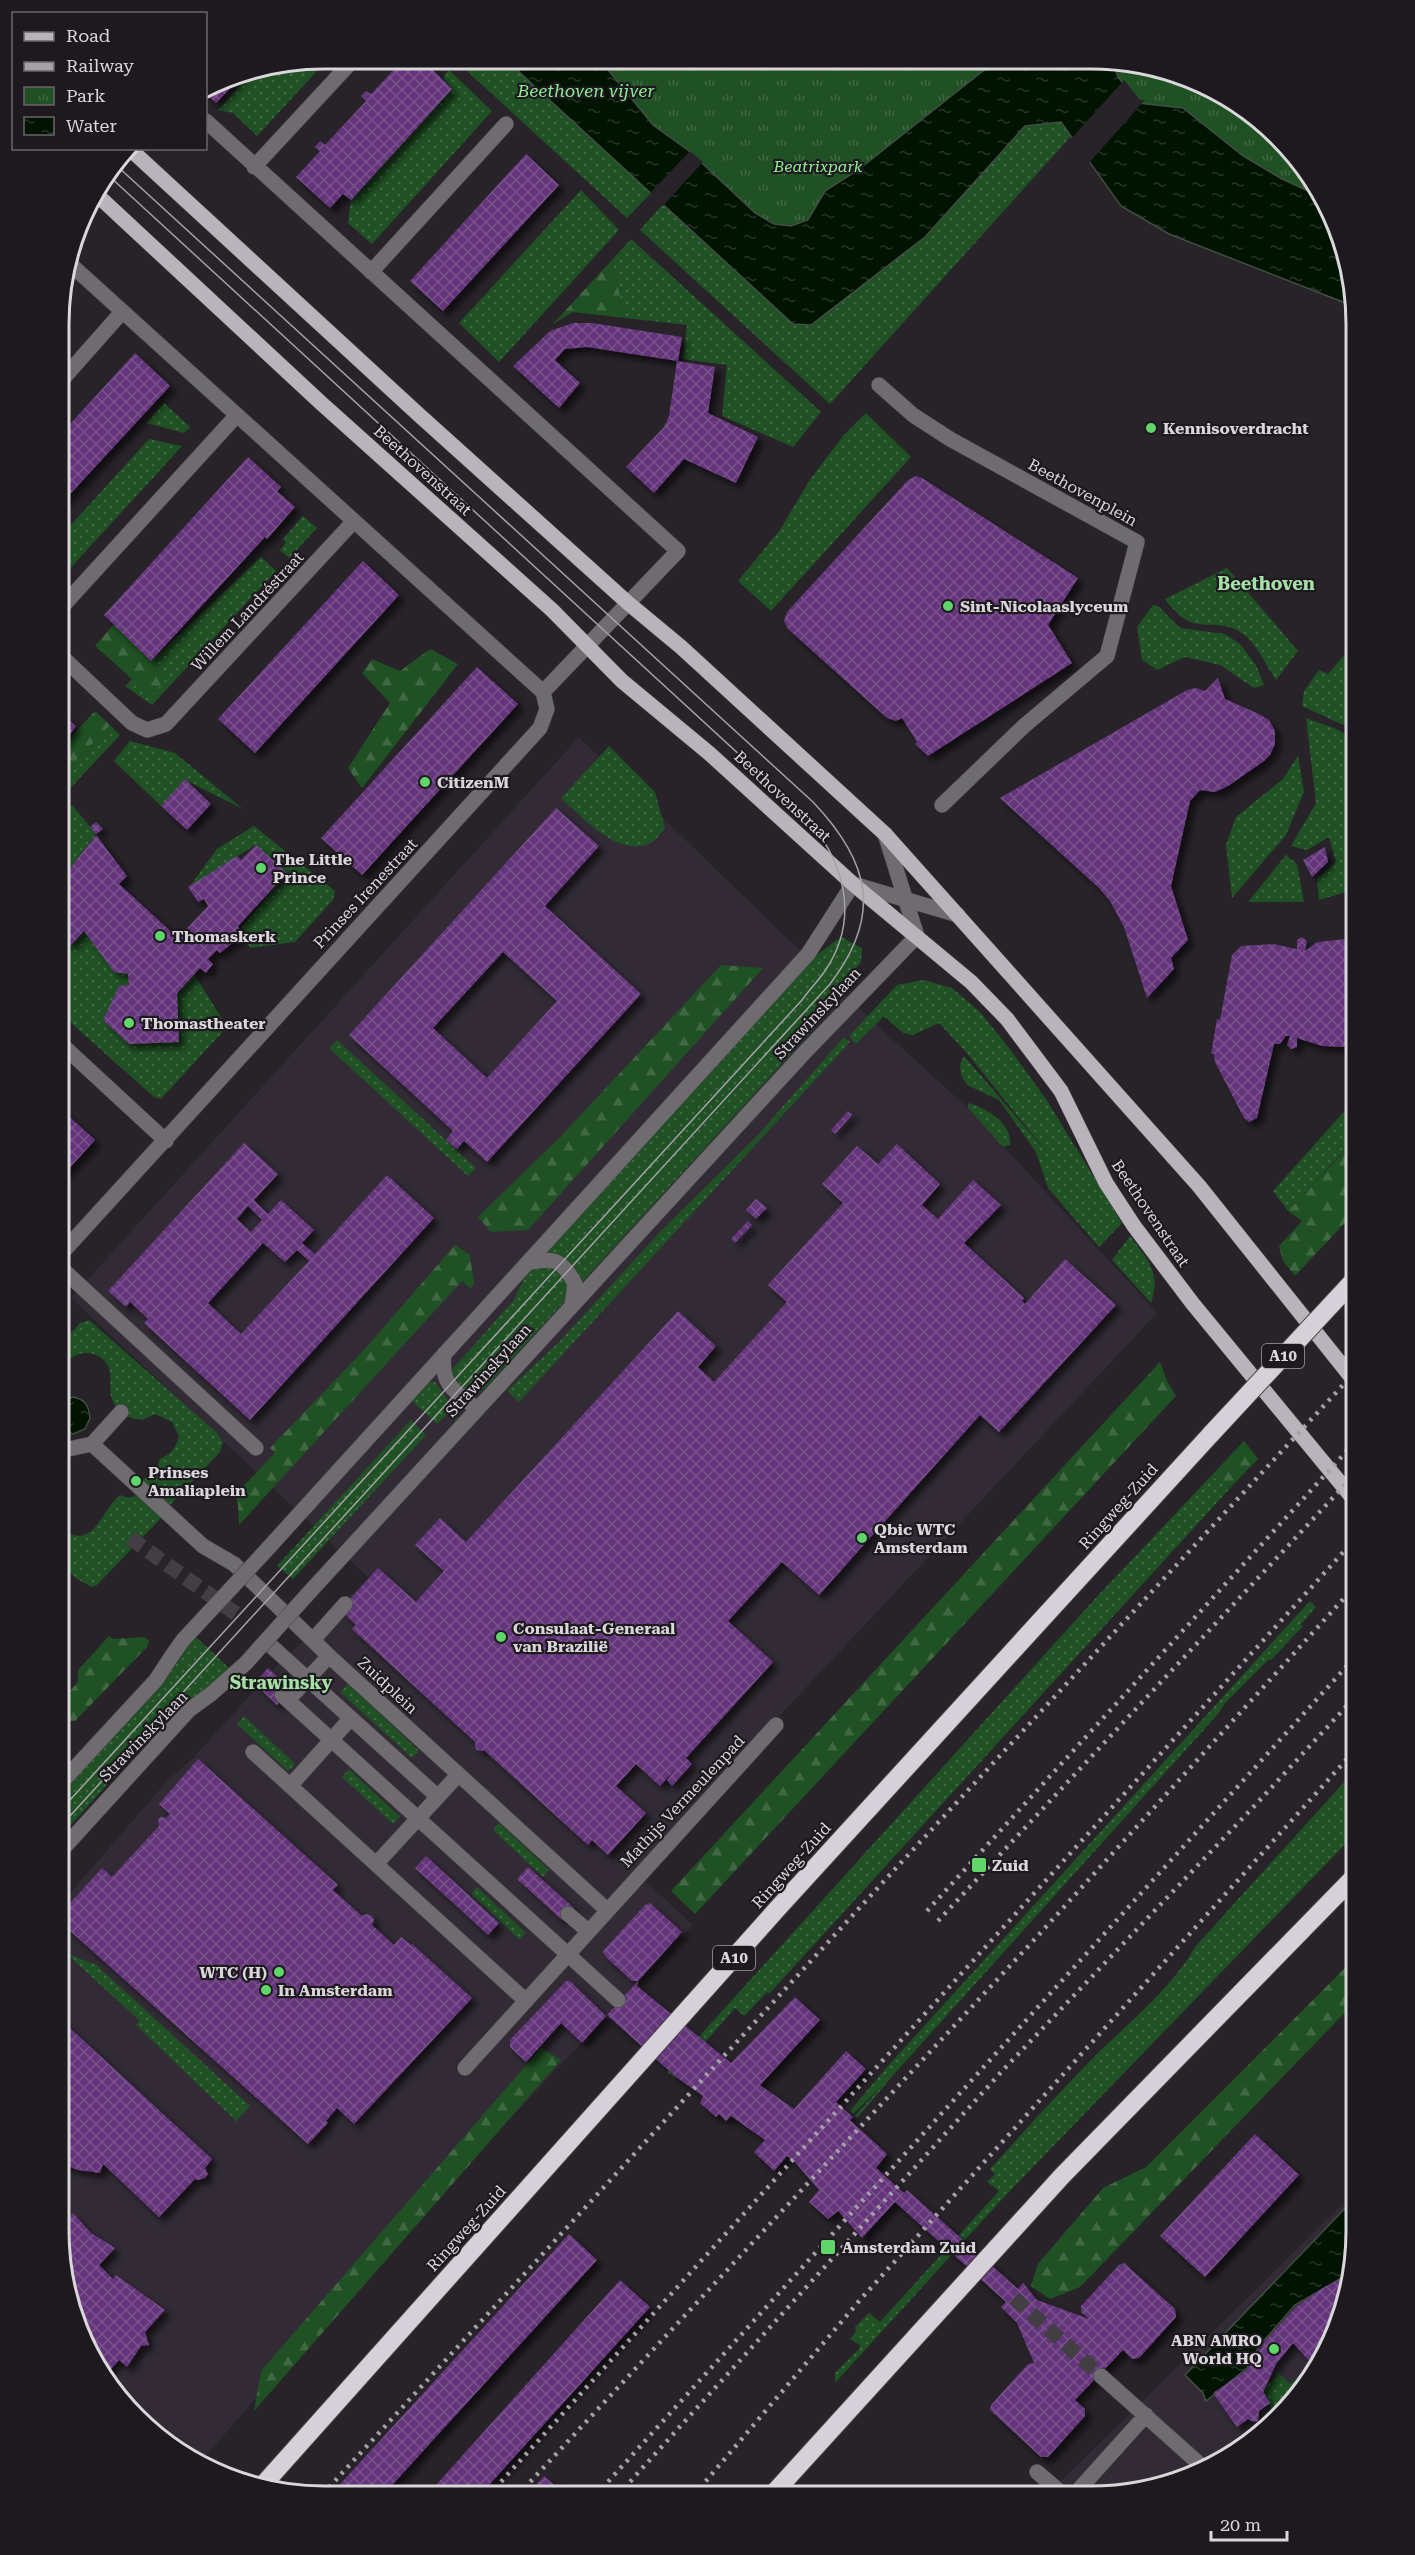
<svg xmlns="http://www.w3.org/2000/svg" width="1415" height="2555" viewBox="0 0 1415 2555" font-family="'Roboto Serif',serif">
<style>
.built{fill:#322b36}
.grass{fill:url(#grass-dots)}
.forest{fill:url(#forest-firs)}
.park{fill:url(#park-tufts)}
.water{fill:url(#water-ripples);stroke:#424e43;stroke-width:1.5}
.pier{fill:#272329}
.building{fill:url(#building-cross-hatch);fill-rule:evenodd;filter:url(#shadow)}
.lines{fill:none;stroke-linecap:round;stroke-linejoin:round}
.minor-tunnel{stroke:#423e44;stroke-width:15;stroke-dasharray:15 8;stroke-linecap:butt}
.minor-casing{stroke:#444045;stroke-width:16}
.major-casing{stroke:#444045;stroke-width:16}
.highway-casing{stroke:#444045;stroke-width:20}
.minor{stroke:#6e6c6f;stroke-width:15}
.major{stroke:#b9b4bb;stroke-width:15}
.highway{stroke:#d6d1d9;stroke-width:18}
.tram{stroke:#a5a2a7;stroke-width:1.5}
.rail{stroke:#a5a2a7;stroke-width:4.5;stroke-dasharray:3 6;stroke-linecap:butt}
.minor-bridge-casing{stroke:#444045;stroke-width:16;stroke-linecap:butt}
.highway-bridge-casing{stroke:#444045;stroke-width:20;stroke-linecap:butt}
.minor-bridge{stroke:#6e6c6f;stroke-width:15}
.highway-bridge{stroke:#d6d1d9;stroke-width:18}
.poi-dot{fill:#60d56a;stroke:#1d191f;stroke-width:2}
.labels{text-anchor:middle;stroke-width:4.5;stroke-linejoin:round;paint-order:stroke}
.shield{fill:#1d191f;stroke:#a19ea3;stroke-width:1.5}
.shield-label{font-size:15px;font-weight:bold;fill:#dad7db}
.park-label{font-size:16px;font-style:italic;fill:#91ef96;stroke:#1d191f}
.poi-label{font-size:16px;font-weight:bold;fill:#dad7db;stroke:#1d191f;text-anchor:start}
.street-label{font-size:16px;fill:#dad7db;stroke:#1d191f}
.water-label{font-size:18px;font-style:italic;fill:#8bea90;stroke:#1d191f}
.neighbourhood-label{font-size:18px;font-weight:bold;fill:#a5e0a6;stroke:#1d191f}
.rim{fill:none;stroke:#dad7db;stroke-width:3}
</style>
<defs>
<pattern id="grass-dots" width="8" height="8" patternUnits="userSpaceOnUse" patternTransform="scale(1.5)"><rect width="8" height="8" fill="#205124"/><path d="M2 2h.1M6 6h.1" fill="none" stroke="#406943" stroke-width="1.8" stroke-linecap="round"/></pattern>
<pattern id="forest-firs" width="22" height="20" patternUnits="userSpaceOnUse" patternTransform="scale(1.5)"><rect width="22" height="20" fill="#205124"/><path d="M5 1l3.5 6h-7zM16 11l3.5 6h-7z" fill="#406943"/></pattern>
<pattern id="park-tufts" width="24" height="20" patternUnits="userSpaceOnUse" patternTransform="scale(1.5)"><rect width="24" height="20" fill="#205124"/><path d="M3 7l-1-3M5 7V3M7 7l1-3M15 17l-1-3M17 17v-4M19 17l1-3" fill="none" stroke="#406943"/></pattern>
<pattern id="water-ripples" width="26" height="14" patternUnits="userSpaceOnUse" patternTransform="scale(1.5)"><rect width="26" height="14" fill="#011402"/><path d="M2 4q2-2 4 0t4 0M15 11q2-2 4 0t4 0" fill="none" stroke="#253526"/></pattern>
<pattern id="building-cross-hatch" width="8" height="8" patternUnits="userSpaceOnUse" patternTransform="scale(1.5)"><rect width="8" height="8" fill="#65357b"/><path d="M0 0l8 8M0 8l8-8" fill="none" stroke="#7a528d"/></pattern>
<filter id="shadow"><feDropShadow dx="5.5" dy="5.5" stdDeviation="3" flood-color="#0009"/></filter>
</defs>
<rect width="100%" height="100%" fill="#272329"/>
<path class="built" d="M579,737l302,292 87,79 189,205 -523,558 59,54 -330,349 -164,190 -50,-33 -45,-52 -31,-63 -14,-85v-325l109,-126 24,-21 83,-91 94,-90 -298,-280z
M1356,2191v57l-20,84 -35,61 -49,49 -76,40 -85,14h-45z"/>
<path class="grass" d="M328,59l-71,77 -24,-23 -15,-3 33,-37z
M454,59l52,1 145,133 -24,25z
M449,70l43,41 -120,133 -24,-21 3,-23 101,-111 -9,-11z
M1042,122h19l11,13 -242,269 -190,-174 23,-26 130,119 133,-86 99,-111z
M581,190l38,40 -120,132 -40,-39z
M631,239l190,173 -28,35 -71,-31 5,-51 -44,-6 4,-34 -62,-7 -13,-58z
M164,403l26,24 -6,6 -37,-10z
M866,413l45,44 -140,154 -33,-30 42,-51 29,-49 34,-45z
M149,439l33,7 -118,129 -4,-3v-35z
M303,516l14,12 -28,30 -9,-8 6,-7 -3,-4z
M261,557l15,14 -124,134 -27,-19z
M1227,568l71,83 -22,29c-8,-12 -21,-38 -33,-46 -29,-21 -47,8 -78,-35z
M1153,605l5,1 22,22 45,6 15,10 16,21 8,20 -10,3 -34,-23 -35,-8 -28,13 -15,-10 -5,-33z
M1354,644l2,2v85l-54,-25 2,-15 15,-21 9,4z
M1306,718l28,10 21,11 1,7 -6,9 2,14 4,3v117l-37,11 -2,-21 19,-17 -7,-25 -22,13 -16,-4 25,-43z
M110,725l10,10 -60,64v-22z
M130,741l45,12 68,56 -58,-29 -24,26 -47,-45z
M609,746l46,46 10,36c-4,4 -8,11 -13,14 -32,18 -70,-25 -91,-44z
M1298,756l6,36 -18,43 -54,63 -6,-53 10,-28 47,-38z
M72,805l24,29 -36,47v-63z
M254,826l81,65 -2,9 -38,42 -45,6 -9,-20 45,-54 -31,-29 -65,41 27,-37z
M1286,855l11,9 7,38h-56z
M84,931l44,43 1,11 -10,2 -16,33 26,24 65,-70 33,53 -66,72 -7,-2 -94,-84v-75l11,6z
M841,937l21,11 -1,14 -19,22 -12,27 -343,375 -8,7 -13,1 -15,-23 62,-70 13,-26 288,-318z
M924,980l28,8 28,24 29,36 37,51 76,124 -23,24 -51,-59 -12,-36 -37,-52 -32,-15 -6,-10 -1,-11 4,-8 86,100 -84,-104 -27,-29 -26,12 -10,-2 -19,-17 -28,28 -7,-8 48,-51z
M844,1037l6,5 -331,360 -12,-11 52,-49 102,-111 96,-95z
M337,1040l139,128 -8,8 -139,-128z
M1356,1098v40l-68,73 -15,-20z
M968,1103c19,5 44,20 42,42l-7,2 -35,-39z
M1130,1236c18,24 31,36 21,67l-39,-43z
M89,1320l127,112 7,10 -3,10 -51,54 -28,-24 17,-17 2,-6c12,-5 16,-12 19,-23l-7,-14 -17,-8 -13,6 -18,-4c-5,-6 -11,-12 -13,-20 -2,-9 1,-20 -2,-28 -6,-15 -24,-19 -36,-11 -7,4 -11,12 -11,20l8,18 -11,4 1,-54 20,-22z
M435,1382l22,31v10l-10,-9 -10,10 -27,-25 15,-16z
M411,1420l15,15 -133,144 -16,-13z
M1212,1475l16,12 4,-1 -463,508 -2,-2 -23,24 -9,-8 -61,70 -7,-6 426,-471z
M138,1494l22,21 1,3 -64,67 -5,2 -15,-8 -18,-17v-32c37,19 38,-14 61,-35l9,3z
M1310,1601l6,6 -15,17 2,2 -32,34 -2,-1 -44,44 -7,11 -323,359 -38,45 -2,-2 27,-30 -29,28 -3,-3 37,-44z
M195,1636l34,32 -23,22 -28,16 -119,132v-42l106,-116z
M348,1684l71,67 -7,7 -72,-66z
M244,1716l51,48 -7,7 -51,-47z
M349,1769l51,48 -7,7 -51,-47z
M1356,1769v64l-351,363 -170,187v-10l24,-24 1,-4 -10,-6 6,-8 -1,-4 14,-14 11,9 119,-131 -12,-9 8,-8 -5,-5c36,-40 71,-79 109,-117 31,-30 76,-68 96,-105z
M499,1823l50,47 -6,7 -50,-47z
M477,1887l49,46 -7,6 -48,-45z
M68,1955c10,1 17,7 27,9l155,142 -14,15 -100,-96 4,-4z
M1277,2371l13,13 11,-10 3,1 -7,13 -12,8 -8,12 -7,5v-10l-7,-11 2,-7 10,-6z"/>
<path class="forest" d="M612,260l13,58 -52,-6 -20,12z
M114,624l55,52 -18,20 -56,-50z
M430,649l28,15 -96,124 -14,-20 42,-65 -28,-30 10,-14 28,12z
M95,711l15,14 -50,52v-28z
M721,965l42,3 -235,262 -37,2 -13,-15 83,-81z
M1356,1139v72l-61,65 -12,-15 -4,-15 23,-25 -14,-10z
M455,1245l15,10 4,29 -3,5 -9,-8 -223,244 -1,-21 -3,-9 40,-42 -5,-5 94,-98z
M1160,1362l7,19 9,15 -481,518 -24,-23z
M1244,1441l14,18 -26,27h-8l-12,-11z
M109,1636l4,3 31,-2 5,4 -2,6 -72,74h-16v-18l19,-21v-12z
M1356,1957v44l-276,286 -30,12 -19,-13 7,-22 65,-76 43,-21z
M541,2048l20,12 -307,351 7,-40z"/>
<path class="park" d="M554,60l588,4 66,22 58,38 45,52 31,63 11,67 -184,-72 -48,-28 -60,-84 -36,4 -213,176z"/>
<path class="water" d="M506,60h97l1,5 49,60 36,26 66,62 19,11 17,2 17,-6 17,-29 33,-21 135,-107h120l5,14 20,26 45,5 60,48 39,23 24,11 13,1 23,48 11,67 -184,-72 -48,-28 -60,-84 -36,4 -100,111 -114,88 -18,-1z
M73,1397c12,2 16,9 17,21l-5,11 -12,5 -14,-5v-26z
M1356,2197v51l-6,25 -55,32 -35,40 -13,23 -41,33 -3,-8 -18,-18z"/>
<path class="pier" d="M1124,80l16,20h5l-57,64 -17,-25z
M690,151l13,11 -40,44 -13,-13z"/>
<path class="building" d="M404,59h18l30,30 -101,111 -8,-6 -13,14 -34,-31 24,-26 -5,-4 5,-6 5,4 41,-44 -5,-5 5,-5 5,3z
M243,75l-27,28 -10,-9v-5l17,-10z
M526,154l33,31 -116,126 -33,-30z
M573,323h19l90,14 -4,24 -91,-14 -22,2 -10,11 25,23 -21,25 -46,-42 37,-35z
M135,353l35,33 -110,119 1,-71z
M677,361l38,6 -7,46 50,24 -22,46 -52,-24 -30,34 -28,-26 38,-40 5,-11z
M248,457l33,30 -4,4 18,16 -28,32 -2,-2 -114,124 -47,-46z
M916,476l6,2 156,100 -30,47 24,38 -144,93 -13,-12 2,-2 -15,-24 -6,3 -9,-3 -99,-89 -4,-8 3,-9 121,-132z
M363,561l36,34 -144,158 -37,-34z
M477,667l41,37 -156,171 -41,-37z
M1218,678l7,21 34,15 10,6 6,11v13l-5,11 -6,6 -36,25 -13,6 -15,-2 -10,11 -19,85 17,54 -17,18 3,11 -27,29 -23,-71 -14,-26 -11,-13 -99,-90 187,-108 9,-2 9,3z
M60,712l16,14 -13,18 -3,-3z
M185,779l26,25 -24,26 -26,-24z
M556,808l43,38 -54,60 96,88 -154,168 -23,-21 -7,8 -11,-9 7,-9 -104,-96zM503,952l54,49 -70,77 -54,-50z
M96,822l7,7 -7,5 -6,-7z
M96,835l31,41 -8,8 59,54 30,-32 -4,-7 -6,3 -10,-15 49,-31 4,4 15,-15 31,28 -49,53 4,9 -22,18 -3,-3 -9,9 5,5 -7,9 -6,-5 -23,25 2,49 -50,2 -26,-24 16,-34 10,-1 -1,-11 -14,-2 -30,-41 -13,14 -11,-7v-57z
M1325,847l3,15 -16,15 -9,-17z
M1302,937l5,4 -2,10 12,-9 39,-4v99l-12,10 -22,-1 -25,-8v9l-6,2 -4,-4 3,-9h-4l-6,8h-6l-17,74 -8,4 -5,-4 -29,-56 -1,-8h-3l6,-35 3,1 12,-65 9,-9 32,-2 24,5v-9z
M60,1108l35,32 -31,34 -4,-4z
M848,1111l4,4 -17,19 -4,-4z
M244,1143l34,31 -24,26 14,14 13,-14 33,30 -12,13 13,11 72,-79 47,43 -184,202 -106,-97 4,-4 -18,-17 -4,5 -18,-16zM248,1206l14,14 -11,12 -14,-13zM263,1243l22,19 12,-12 12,11 -68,73 -33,-31z
M897,1144l43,40 -18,21 16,14 35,-39 28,25 -37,38 60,55 -2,3 3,3 40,-45 51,46 -117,127 -19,-17 -161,180 -37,-33 -54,59 45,41 -87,96 6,6 -20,22 -5,-6 10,-13 -17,19 -24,-22 -20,22 30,27 -38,42 -16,-15 -4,5 -103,-94 -9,-1 -1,-8 -123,-113 4,-4 -16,-15 38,-42 38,34 28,-31 -29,-26 25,-27 26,24 212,-231 38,35 -18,21 16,15 73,-80 -19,-17 75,-82 -21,-19 35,-38 21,18z
M756,1199l11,9 -11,11 -10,-9z
M748,1221l4,4 -17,18 -4,-4z
M268,1668l23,21 -14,16 -23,-22z
M198,1759l140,126 -5,5 29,26 5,-2 5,2 2,4 -2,5 22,20 7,-8 10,8 1,-1 60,54 -118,126 -17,-16 -11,13 2,2 -20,21 -249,-223v-6l43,-47 10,9 47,-51 -1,-7 3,-2 5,1 4,-4 -11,-10z
M426,1856l73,67 -11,12 -73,-67z
M528,1867l46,41 -12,12 -45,-41z
M650,1903l32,29 -44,49h-6l-27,-25 -2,-5 42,-46z
M566,1981h4l36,35 -24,27 -21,-20 -35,39 -16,-15v-7z
M638,1981l-1,5 94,77 64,-66 25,23 -60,65 34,24 52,-58 20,18 -30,33 17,15 -3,3 37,34 -11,14 28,25 3,-3 111,99 5,-6 14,17 52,19 -8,-7v-6l38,-41 5,-2 51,46 1,8 -37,41 -7,1 -9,-9 -48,50 10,9v7l-37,41h-7l-51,-47 1,-5 37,-41 6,-1 -17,-40 -16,-16 5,-5 -111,-100 -33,36 -24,-27 -10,8 -19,-17 10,-12 -25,-29 -7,-5 -13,15 -20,-19 11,-12 -34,-24 -5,5 -7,-7 -3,3 -16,-14 3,-7 -27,-19 -69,-62z
M59,2018l153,141 -7,9 3,6 -3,4 -6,2 -4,-1 -36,38 -56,-53 -3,9 -22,-3 -19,-7z
M1255,2134l44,41 -94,102 -45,-41z
M73,2213l18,20 24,15 -16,17 14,14 3,-4 49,35 -20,22 4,13 -8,1 -14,21 -8,-7 -16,18 -30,-62 -14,-88z
M569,2234l28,26 -213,234h-53z
M1350,2274l-14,58 -7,13 -18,18 -18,-20 -17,21 -13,28 7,11 -11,8 -1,10 -4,1 -6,-3 -11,8 -24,-34 34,-23 19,-30 30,-33 25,-18z
M620,2280l30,27 -170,188h-53z
M544,2476l21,19h-38z"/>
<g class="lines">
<path class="minor-tunnel" d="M130,1538l112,80
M1014,2298l87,78"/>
<defs>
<path id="minor" d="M254,167l100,-108
M69,263l474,429
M371,272l135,-148
M61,381l61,-69
M879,385l34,30 37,24 187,103 -30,114 -83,70 -82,79
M60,609l177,-194
M60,655l72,68 15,7 19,-6 188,-203
M60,1043l106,98
M60,1255l480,-527 7,-19 -4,-17 135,-141 -472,-430
M527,1263c27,-6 35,-4 48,21l-3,21
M60,1267l196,181
M444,1354c-4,30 11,38 32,54
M121,1412l-29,32 111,102 31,18 95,92 278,254
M59,1451l33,-7
M261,1556l547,-602 45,-70 105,31
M306,1596l499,-544 112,-116 -32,-102
M313,1640l32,-36
M269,1644l169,153
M282,1695l336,305
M288,1700l41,-44
M253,1752l272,248
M59,1785l97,-105 15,-23
M290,1786l61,-68
M59,1853l130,-143 22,-16
M376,1864l82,-89
M568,1914l20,17
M465,2068l311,-343
M1101,2376l103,92
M1037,2472l28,24
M1073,2496l73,-81"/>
<path id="major" d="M130,149l288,265 210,189 53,44 204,187 314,352 157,197
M96,194l225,209 231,207 70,71 88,73 143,130 118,98 36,37 54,72 45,92 28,43 59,78 163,198"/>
<path id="highway" d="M262,2486l516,-578 433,-474
M771,2496l291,-320 294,-301"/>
</defs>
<use href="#minor" class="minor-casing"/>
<use href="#major" class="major-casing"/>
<use href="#highway" class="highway-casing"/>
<use href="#minor" class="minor"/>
<use href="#major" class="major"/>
<use href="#highway" class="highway"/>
<path class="tram" d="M59,1812l743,-812c7,-10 16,-19 23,-29 37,-55 18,-112 -22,-158l-694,-637
M59,1828l771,-844c53,-69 40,-122 -17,-182l-696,-636"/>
<path class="rail" d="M927,1911l429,-470
M938,1921l418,-448
M323,2494l562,-614 471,-509
M489,2495l867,-957
M518,2495l516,-555 322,-355
M596,2495l760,-839
M618,2495l386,-426 255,-268 97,-105
M694,2495l166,-195 496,-551"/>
<defs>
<path id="minor-bridge" d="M171,1657l12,-17 78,-84
M211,1694l35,-31 60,-67"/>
<path id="highway-bridge" d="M1211,1434l145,-156"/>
</defs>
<use href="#minor-bridge" class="minor-bridge-casing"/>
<use href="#highway-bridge" class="highway-bridge-casing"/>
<use href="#minor-bridge" class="minor-bridge"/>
<use href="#highway-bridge" class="highway-bridge"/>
</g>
<g class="poi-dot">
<circle cx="1151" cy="428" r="6"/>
<circle cx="948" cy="606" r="6"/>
<circle cx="425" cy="782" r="6"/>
<circle cx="261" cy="868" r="6"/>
<circle cx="160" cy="936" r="6"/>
<circle cx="129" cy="1023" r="6"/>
<circle cx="136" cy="1481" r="6"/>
<circle cx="862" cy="1538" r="6"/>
<circle cx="501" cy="1637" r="6"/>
<rect x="971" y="1857" width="16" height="16" rx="3"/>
<circle cx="279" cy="1972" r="6"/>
<circle cx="266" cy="1990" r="6"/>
<rect x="820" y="2239" width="16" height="16" rx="3"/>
<circle cx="1274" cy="2349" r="6"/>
</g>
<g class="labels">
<g class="shield">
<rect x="1262" y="1344" width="42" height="24" rx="4.5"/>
<rect x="713" y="1946" width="42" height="24" rx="4.5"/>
</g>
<g class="shield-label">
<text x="1283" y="1361">A10</text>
<text x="734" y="1963">A10</text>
</g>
<g class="park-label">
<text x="818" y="172">Beatrixpark</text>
</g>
<g class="poi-label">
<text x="1163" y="434">Kennisoverdracht</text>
<text x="960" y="612">Sint-Nicolaaslyceum</text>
<text x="437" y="788">CitizenM</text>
<text x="273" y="865">The Little<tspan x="273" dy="18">Prince</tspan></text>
<text x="172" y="942">Thomaskerk</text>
<text x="141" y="1029">Thomastheater</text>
<text x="148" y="1478">Prinses<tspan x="148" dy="18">Amaliaplein</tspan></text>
<text x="874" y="1535">Qbic WTC<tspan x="874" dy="18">Amsterdam</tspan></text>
<text x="513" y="1634">Consulaat-Generaal<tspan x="513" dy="18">van Brazilië</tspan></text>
<text x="992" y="1871">Zuid</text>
<text x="267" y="1978" text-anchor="end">WTC (H)</text>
<text x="278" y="1996">In Amsterdam</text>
<text x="842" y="2253">Amsterdam Zuid</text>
<text x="1262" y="2346" text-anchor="end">ABN AMRO<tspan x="1262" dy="18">World HQ</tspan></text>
</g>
<g class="street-label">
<text transform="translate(423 470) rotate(42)" y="6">Beethovenstraat</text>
<text transform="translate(1083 492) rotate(29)" y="6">Beethovenplein</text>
<text transform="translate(247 611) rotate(-47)" y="6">Willem Landréstraat</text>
<text transform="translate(783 796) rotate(43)" y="6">Beethovenstraat</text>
<text transform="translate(365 893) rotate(-47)" y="6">Prinses Irenestraat</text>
<text transform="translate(817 1013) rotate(-47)" y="6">Strawinskylaan</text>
<text transform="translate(1151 1213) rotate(56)" y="6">Beethovenstraat</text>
<text transform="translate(488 1370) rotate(-48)" y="6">Strawinskylaan</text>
<text transform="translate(1118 1506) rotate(-48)" y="6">Ringweg-Zuid</text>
<text transform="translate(388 1685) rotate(43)" y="6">Zuidplein</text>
<text transform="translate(143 1736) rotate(-46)" y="6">Strawinskylaan</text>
<text transform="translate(682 1801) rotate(-47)" y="6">Mathijs Vermeulenpad</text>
<text transform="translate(791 1865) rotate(-48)" y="6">Ringweg-Zuid</text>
<text transform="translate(466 2228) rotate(-48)" y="6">Ringweg-Zuid</text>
</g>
<g class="water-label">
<text x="586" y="97">Beethoven vijver</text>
</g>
<g class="neighbourhood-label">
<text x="1266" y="590">Beethoven</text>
<text x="281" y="1689">Strawinsky</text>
</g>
</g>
<path d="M0 0H1415V2555H0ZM324 69H1091A255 255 0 0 1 1346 324V2231A255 255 0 0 1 1091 2486H324A255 255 0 0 1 69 2231V324A255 255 0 0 1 324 69Z" fill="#1d191f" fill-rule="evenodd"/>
<path class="rim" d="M324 69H1091A255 255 0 0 1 1346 324V2231A255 255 0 0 1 1091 2486H324A255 255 0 0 1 69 2231V324A255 255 0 0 1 324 69Z"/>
<rect x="12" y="12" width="195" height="138" fill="#1d191f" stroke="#69656a" stroke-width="1.5"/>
<rect x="24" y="32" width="30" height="9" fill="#b9b4bb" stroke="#69656a" stroke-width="1.5"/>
<text x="66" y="42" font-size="18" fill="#dad7db">Road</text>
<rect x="24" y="62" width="30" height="9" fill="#a5a2a7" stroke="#69656a" stroke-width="1.5"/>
<text x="66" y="72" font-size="18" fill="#dad7db">Railway</text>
<rect x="24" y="87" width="30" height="18" fill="url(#park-tufts)" stroke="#69656a" stroke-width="1.5"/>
<text x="66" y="102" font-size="18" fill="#dad7db">Park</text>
<rect x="24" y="117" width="30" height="18" fill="url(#water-ripples)" stroke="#69656a" stroke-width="1.5"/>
<text x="66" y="132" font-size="18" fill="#dad7db">Water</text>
<path d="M1211 2531v9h76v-9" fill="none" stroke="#dad7db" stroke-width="3"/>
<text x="1220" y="2531" font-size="18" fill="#dad7db" stroke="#1d191f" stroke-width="4.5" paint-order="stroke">20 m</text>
</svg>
